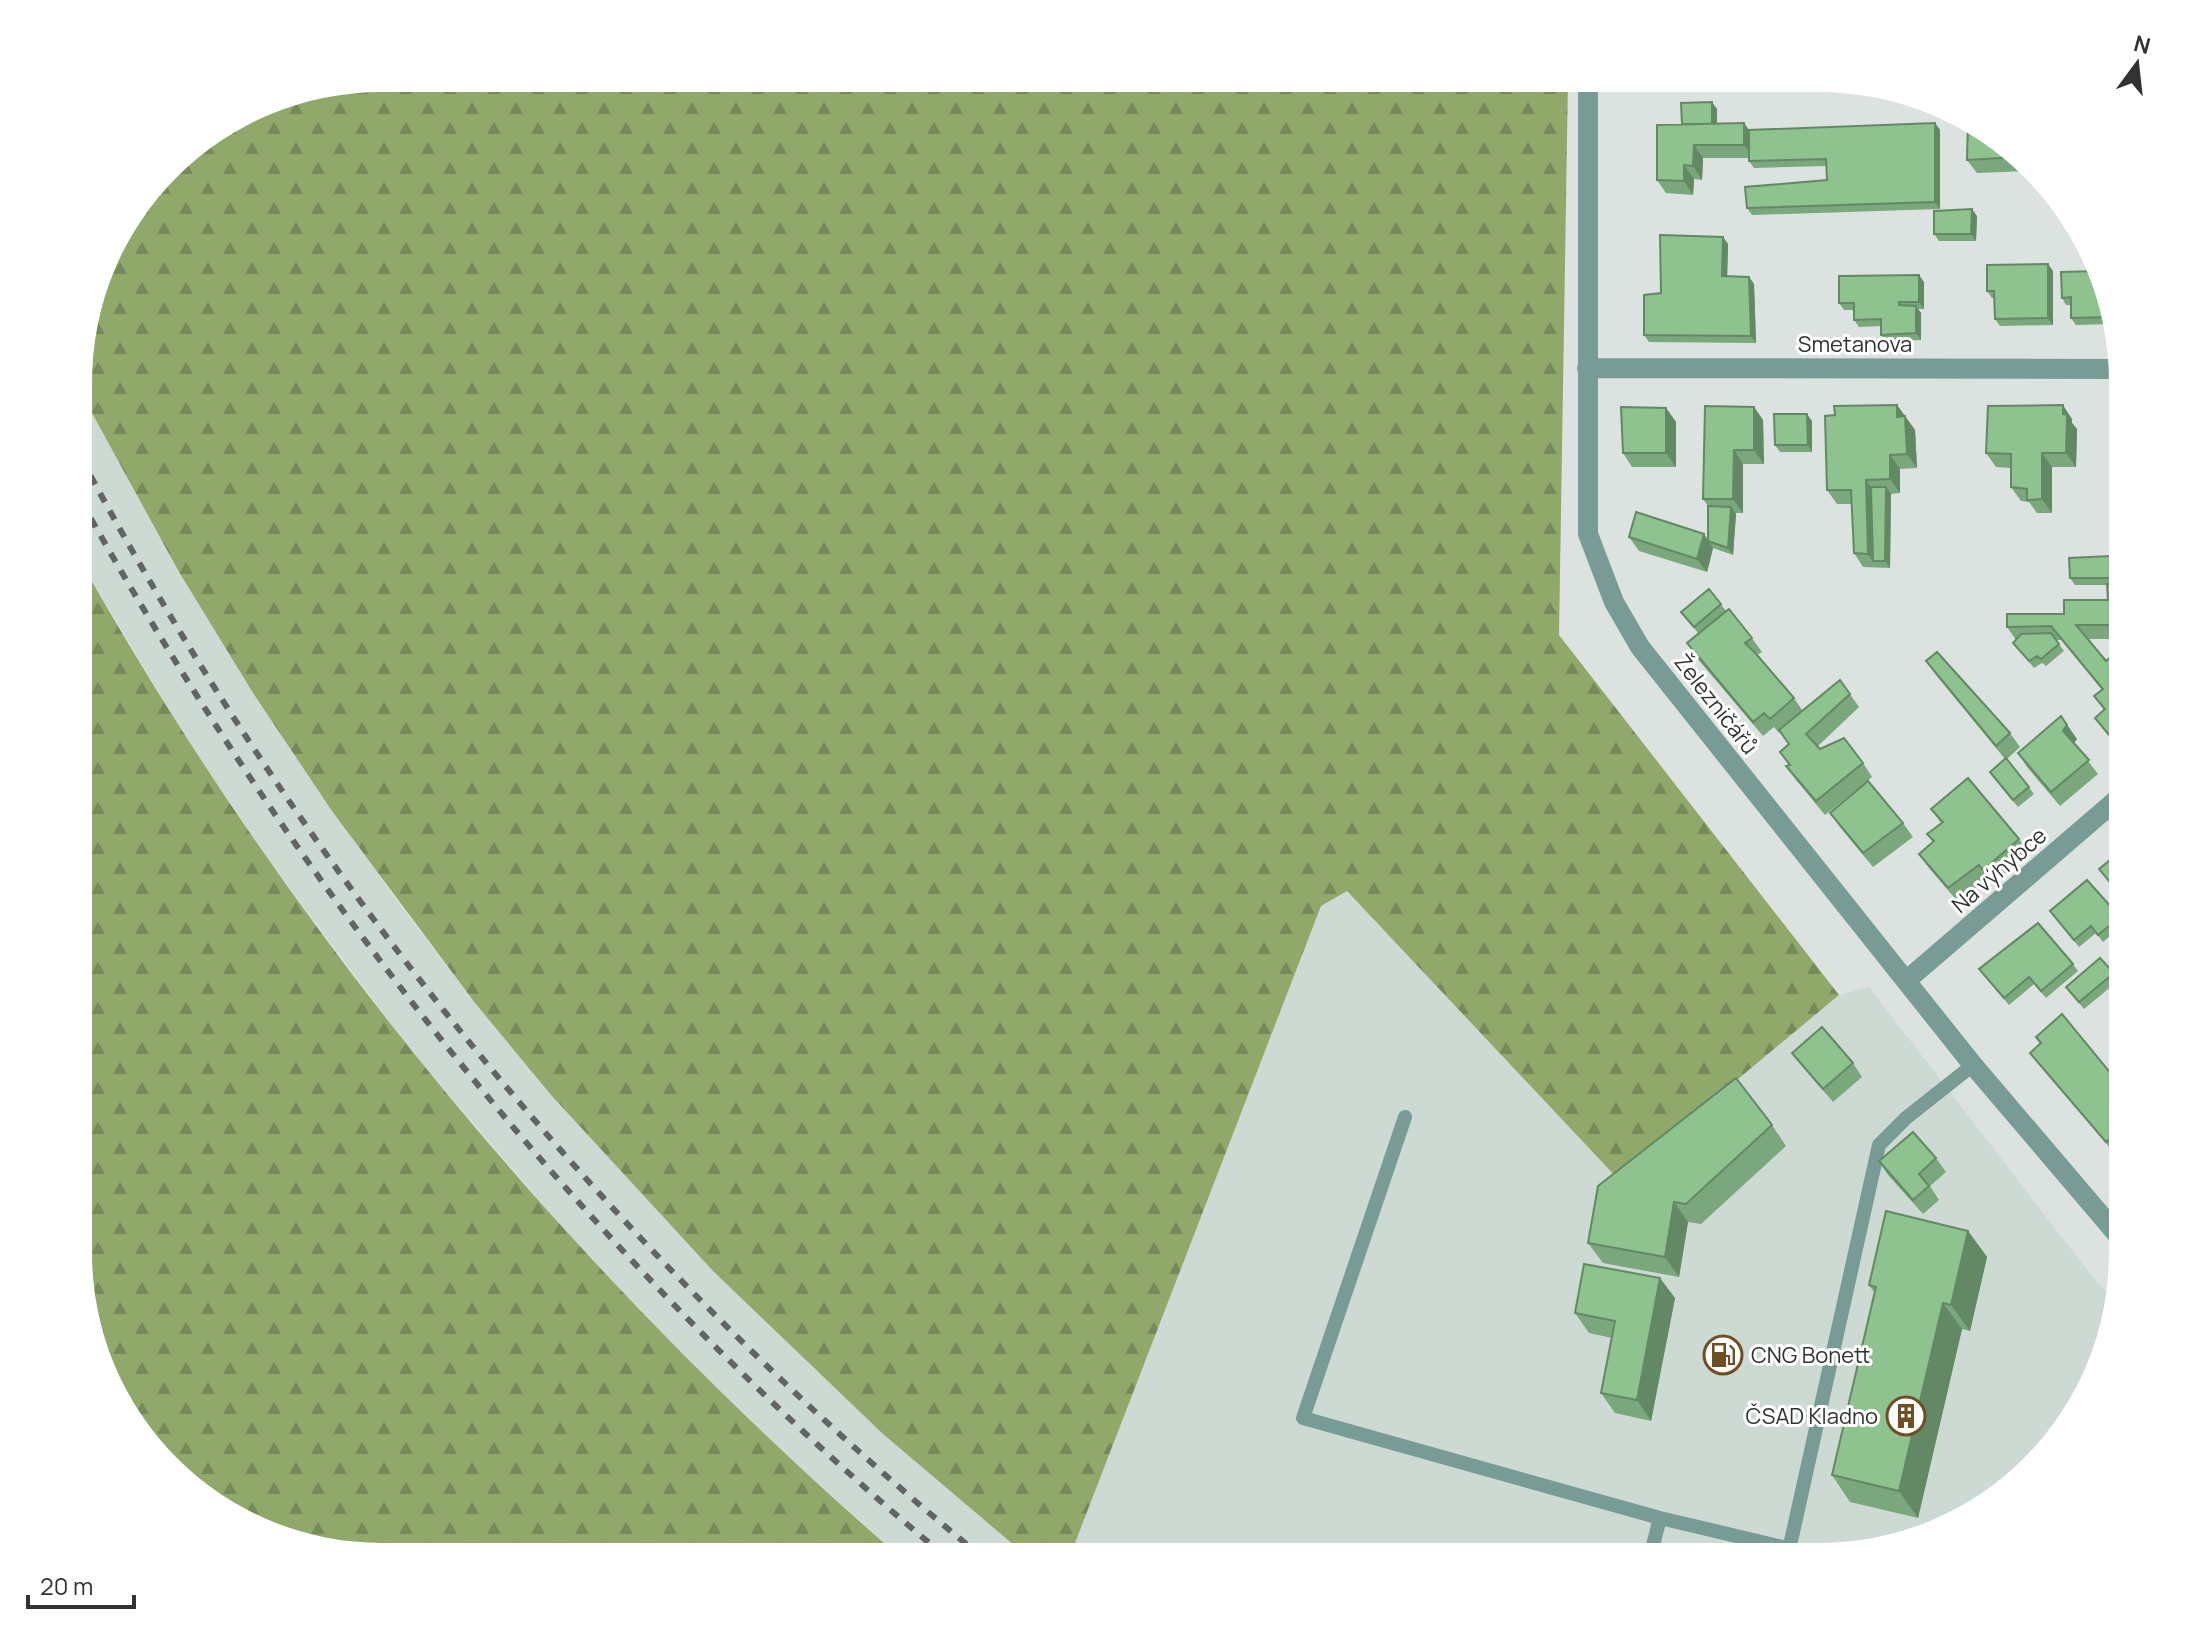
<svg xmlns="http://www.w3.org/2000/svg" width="2201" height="1635" viewBox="0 0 2201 1635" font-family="Manrope,sans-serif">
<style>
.built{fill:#ccdad3}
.forest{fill:url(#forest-firs)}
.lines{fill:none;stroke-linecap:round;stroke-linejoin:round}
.lane{stroke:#789b95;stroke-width:14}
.street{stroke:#789b95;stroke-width:20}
.rail{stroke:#616462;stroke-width:6;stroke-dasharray:10 10;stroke-linecap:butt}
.wall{fill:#7aa77b}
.shaded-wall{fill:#638864}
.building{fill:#8ec28f;stroke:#638864;stroke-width:2}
.labels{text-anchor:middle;stroke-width:6;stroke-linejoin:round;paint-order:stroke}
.street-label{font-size:22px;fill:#313332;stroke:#fff}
.poi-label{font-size:22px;fill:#313332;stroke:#fff;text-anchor:start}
</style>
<defs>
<pattern id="forest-firs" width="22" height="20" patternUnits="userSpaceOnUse" patternTransform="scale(2)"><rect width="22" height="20" fill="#90a96b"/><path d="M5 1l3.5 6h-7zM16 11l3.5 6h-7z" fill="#768a59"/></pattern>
</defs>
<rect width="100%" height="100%" fill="#dce2df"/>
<path class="built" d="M81,393l98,179 74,121 149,215 73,95 76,92 162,176 170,163 145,123h-128l-161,-145 -83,-85 -84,-89 -160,-186 -146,-196 -81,-120 -104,-174z
M1347,891l271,288 221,-184 30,-8 222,288 25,27 -9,49 -47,87 -106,87 -135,32 -749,-1 251,-650z"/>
<path class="forest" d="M382,78l1186,1 -9,556 280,360 -221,184 -271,-288 -26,15 -251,650 -42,1 -145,-123 -170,-163 -162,-176 -76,-92 -143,-192 -79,-118 -74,-121 -98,-179v-50l29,-96 71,-93 85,-53z
M81,562c212,377 493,712 819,995l-537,-1 -79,-15 -87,-47 -78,-90 -38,-112z"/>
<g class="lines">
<path class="lane" d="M1405,1117l-102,301 357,100 161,38
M1789,1550l90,-405 27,-27 67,-53
M1650,1557l10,-39"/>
<path class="street" d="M1588,79v455l26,68 26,45 333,418 149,175
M1587,368l535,1
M1907,980l215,-185"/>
<path class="rail" d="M81,458c224,420 532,797 901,1099
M81,501c223,399 512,763 865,1056"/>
</g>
<path class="wall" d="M1717,109v15l32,6 186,-7 5,7v79l-188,6 -5,-7 80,-28v-14l-73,2 -5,-7v-3h-46l-1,22 -8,-1 -1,16 -27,-2 -9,-13 25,-56z
M2004,141l25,30 -52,2 -10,-13z
M1977,216l-1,25h-37l-5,-7z
M1723,237l5,7 -1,32 22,1 5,7 2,59 -107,-1 -5,-7 17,-42z
M2053,271v54l-53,1 -5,-7 -1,-21h-2l-5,-7z
M2098,271l14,53 -36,1 -5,-7v-13h-5l-4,-7z
M1924,282v27h-6l3,4v27l-35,2 -5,-7v-9l-22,1 -5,-7v-10h-10l-5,-7z
M1897,405l18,25 2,38 -17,1v24l-9,1 -1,74 -27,-1 -9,-14 -2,-49h-15l-10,-14 8,-75z
M1754,407l9,13 1,44h-21v49h-8l1,1 -3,41 -20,-7 -6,24 -68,-21 -10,-14 79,4v-35l-5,-7z
M1666,408l10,14v45h-44l-9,-14z
M2072,419v4l5,6 -1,38h-24v46h-15l-8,-11 -8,-1 -10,-14v-19l-15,-1 -10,-14z
M1812,421v31h-32l-5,-7z
M2110,556l5,7 1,21 6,1v54h-34l18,22 16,-7v99l-27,-35 9,-8 -10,-14 8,-6 -41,-50h-5l8,11 -18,15 -4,-3 -8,5 -21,-25 3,-3 -9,-13 57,-13 44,-14 -1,-15h-32l-5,-7z
M1709,589l17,22 26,27 10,14 -5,3 37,43 8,12 38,-30 19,27 -41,39 2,3 43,14 9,14 -47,38 -29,-35 -10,-14 3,-1 -9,-13 9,-8 -9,-12 -1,1 -5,-6 -11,9 -67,-79 -9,-14 11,-10 -17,-21z
M1926,661l84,72 10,14 -13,12 27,35 -16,13 -23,-28 10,-20 -69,-84z
M2077,739l-3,4 24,31 -38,32 -33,-39 -9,-14z
M1931,809l88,30 10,14 -37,31 -4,-6 -30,24 -29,-34 -10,-14 14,-12 -6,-8 14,-11z
M1830,813l73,10 10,14 -40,30 -33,-40z
M2050,911l70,6 2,3v6l-19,16 -7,-9 -17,14z
M2073,964l5,7 -32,27 -12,-14 -25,21 -30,-36z
M2114,973l5,7 -35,29 -18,-22z
M2036,1037l86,50v52l-11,10 -81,-96 11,-9z
M1792,1053l61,10 9,14 -29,25 -31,-36z
M1772,1125l14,21 -85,78 -13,-2 -9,55 -76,-14 -15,-20z
M1936,1158l10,14 -16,14 9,14 -16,14 -35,-39 -9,-14z
M1968,1231l19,26 -17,74 -8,-2 -44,189 -68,-16 -18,-27 42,-183 -5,-7z
M1675,1298l-24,123 -36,-8 -14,-20 11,-55 -23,-5 -14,-20z"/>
<path class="shaded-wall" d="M1712,102l5,7v29l-5,-7z
M1744,123l10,14v21l-10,-13z
M1935,123l5,7v79l-5,-7z
M1694,145l9,13 -1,22 -9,-14z
M1684,165l10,14 -1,16 -9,-14z
M1972,209l5,7 -1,25 -5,-7z
M1723,237l5,7 -1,39 -5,-7z
M2048,264l5,7v54l-5,-7z
M1919,275l5,7v27l-5,-7z
M1749,277l5,7 2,59 -5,-7z
M1916,306l5,7v27l-5,-7z
M1897,405l18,25 2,38 -10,-14 -10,-37z
M2063,405l9,14v4l5,6 -1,38 -10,-14z
M1754,407l9,13 1,44 -10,-14z
M1666,408l10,14v45l-10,-14z
M1807,414l5,7v31l-4,-7z
M1734,450l9,14v49l-10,-14z
M2042,453l10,14v46l-10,-14z
M1890,455l10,14v24l-10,-14z
M1866,480l10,14 -3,67 -5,-7z
M1886,487l5,7 -1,74 -5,-7z
M1731,507l5,7 -3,41 -5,-7z
M1704,534l9,14 -6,24 -10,-13z
M2110,556l5,7 1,21 -4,-6z
M2061,716l16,23 -4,5 -10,-13z
M1674,1202l14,20 -9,55 -14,-20z
M1968,1231l19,26 -17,74 -19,-26z
M1660,1278l15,20 -24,123 -14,-21z
M1943,1303l19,26 -44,189 -19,-27z"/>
<path class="building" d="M1712,102v22h-30l-1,-21z
M1968,120l36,21 13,16 -50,3z
M1744,123v22h-50l-1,21 -9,-1v16l-27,-1v-55z
M1935,123v79l-188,6 -2,-21 82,-7 -1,-21 -77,2v-31z
M1972,209l-1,25h-37v-23z
M1660,235l63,2 -1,39 27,1 2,59 -107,-1v-40l17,-2z
M2048,264v54l-53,1 -1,-28h-7v-26z
M2098,271l12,46 -39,1v-21l-9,1 -1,-26z
M1919,275v27h-20v3l17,1v27l-35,2v-16l-27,1v-17h-15v-27z
M1897,405v12l8,-1 2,38 -17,1v24l-24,1 2,74 -14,-1 -3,-63h-24l-2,-74 10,-1 -1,-9z
M2063,405v9l4,1 -1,38h-24v46l-15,1v-11l-16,-2v-33l-25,-1 2,-47z
M1705,406l49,1v43h-20l-1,49h-30z
M1621,407l45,1v45h-43z
M1774,414h33l1,31h-33z
M1871,487h15l-1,74h-12z
M1708,506l23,1 -3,41 -20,-7z
M1636,512l68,22 -7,25 -68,-22z
M2110,556l2,22h-42l-1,-20z
M2107,584l15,1v40h-46l30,36 13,-11 3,4v81l-7,7 -20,-24 10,-9 -11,-13 9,-7 -52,-63 -44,1v-13h57v-14h44z
M1709,589l12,15 -27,23 -13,-15z
M1729,609l23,29 -7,5 12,12 37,43 -24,21 -6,-6 -11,9 -66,-79z
M2051,633l8,11 -18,15 -4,-3 -8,5 -16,-18 8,-9z
M1937,652l73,81 -14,13 -70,-85z
M1840,680l10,14 -44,40 14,15 24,-11 19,25 -47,38 -30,-35 4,-1 -10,-13 9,-8 -10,-14z
M2061,716l6,9 -4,6 26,29 -38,32 -33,-39z
M2006,758l23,29 -16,13 -23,-28z
M1968,778l51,61 -36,31 -4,-5 -31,23 -29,-34 15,-13 -7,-7 16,-12 -12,-13z
M1868,781l35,42 -40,30 -33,-40z
M2114,857l8,10v30l-23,-28z
M2087,880l33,37 -22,18 -7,-9 -17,14 -24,-29z
M2038,923l35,41 -32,27 -12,-14 -25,21 -25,-29z
M2100,958l14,15 -35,29 -13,-15z
M2062,1014l60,73v41l-16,14 -76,-89 11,-10 -5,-6z
M1822,1027l31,36 -30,26 -31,-36z
M1736,1078l36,47 -86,79 -12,-2 -9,55 -77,-14 10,-57z
M1913,1132l23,26 -17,16 10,12 -16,14 -34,-39z
M1886,1211l82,20 -17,74 -8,-2 -44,188 -67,-16 44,-188 -7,-2z
M1584,1264l76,14 -23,122 -36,-7 14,-72 -40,-8z"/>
<defs>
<symbol id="fuel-ring" viewBox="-11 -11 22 22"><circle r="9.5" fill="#fff" stroke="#6f4e25" stroke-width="1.5"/><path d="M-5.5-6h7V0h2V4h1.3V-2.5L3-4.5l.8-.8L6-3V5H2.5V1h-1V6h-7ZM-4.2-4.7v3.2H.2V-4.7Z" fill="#6f4e25"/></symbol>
<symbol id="building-ring" viewBox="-11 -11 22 22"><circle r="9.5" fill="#fff" stroke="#6f4e25" stroke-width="1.5"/><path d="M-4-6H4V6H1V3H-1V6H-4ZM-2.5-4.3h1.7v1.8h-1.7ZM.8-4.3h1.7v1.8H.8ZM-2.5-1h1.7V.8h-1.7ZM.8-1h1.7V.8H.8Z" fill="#6f4e25"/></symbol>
</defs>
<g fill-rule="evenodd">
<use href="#fuel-ring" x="1701" y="1333" width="44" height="44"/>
<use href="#building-ring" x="1884" y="1394" width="44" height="44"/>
</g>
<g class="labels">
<g class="street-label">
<text x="1855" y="352">Smetanova</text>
<text transform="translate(1716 704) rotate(52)" y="8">Železničářů</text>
<text transform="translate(1999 870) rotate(-41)" y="8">Na výhybce</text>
</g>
<g class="poi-label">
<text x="1751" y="1363">CNG Bonett</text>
<text x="1878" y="1424" text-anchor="end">ČSAD Kladno</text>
</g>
</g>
<path d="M0 0H2201V1635H0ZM382 92H1819A290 290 0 0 1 2109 382V1253A290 290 0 0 1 1819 1543H382A290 290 0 0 1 92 1253V382A290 290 0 0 1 382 92Z" fill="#fff" fill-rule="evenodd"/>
<g transform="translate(2137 64) rotate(15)" stroke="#ffffff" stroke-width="6" paint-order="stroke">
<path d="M0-6L14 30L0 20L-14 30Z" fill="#313332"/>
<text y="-12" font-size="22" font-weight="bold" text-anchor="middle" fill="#313332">N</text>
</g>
<path d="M28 1595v12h106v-12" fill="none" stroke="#313332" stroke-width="4"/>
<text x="40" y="1595" font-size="24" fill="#313332" stroke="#ffffff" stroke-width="6" paint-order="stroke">20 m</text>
</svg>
